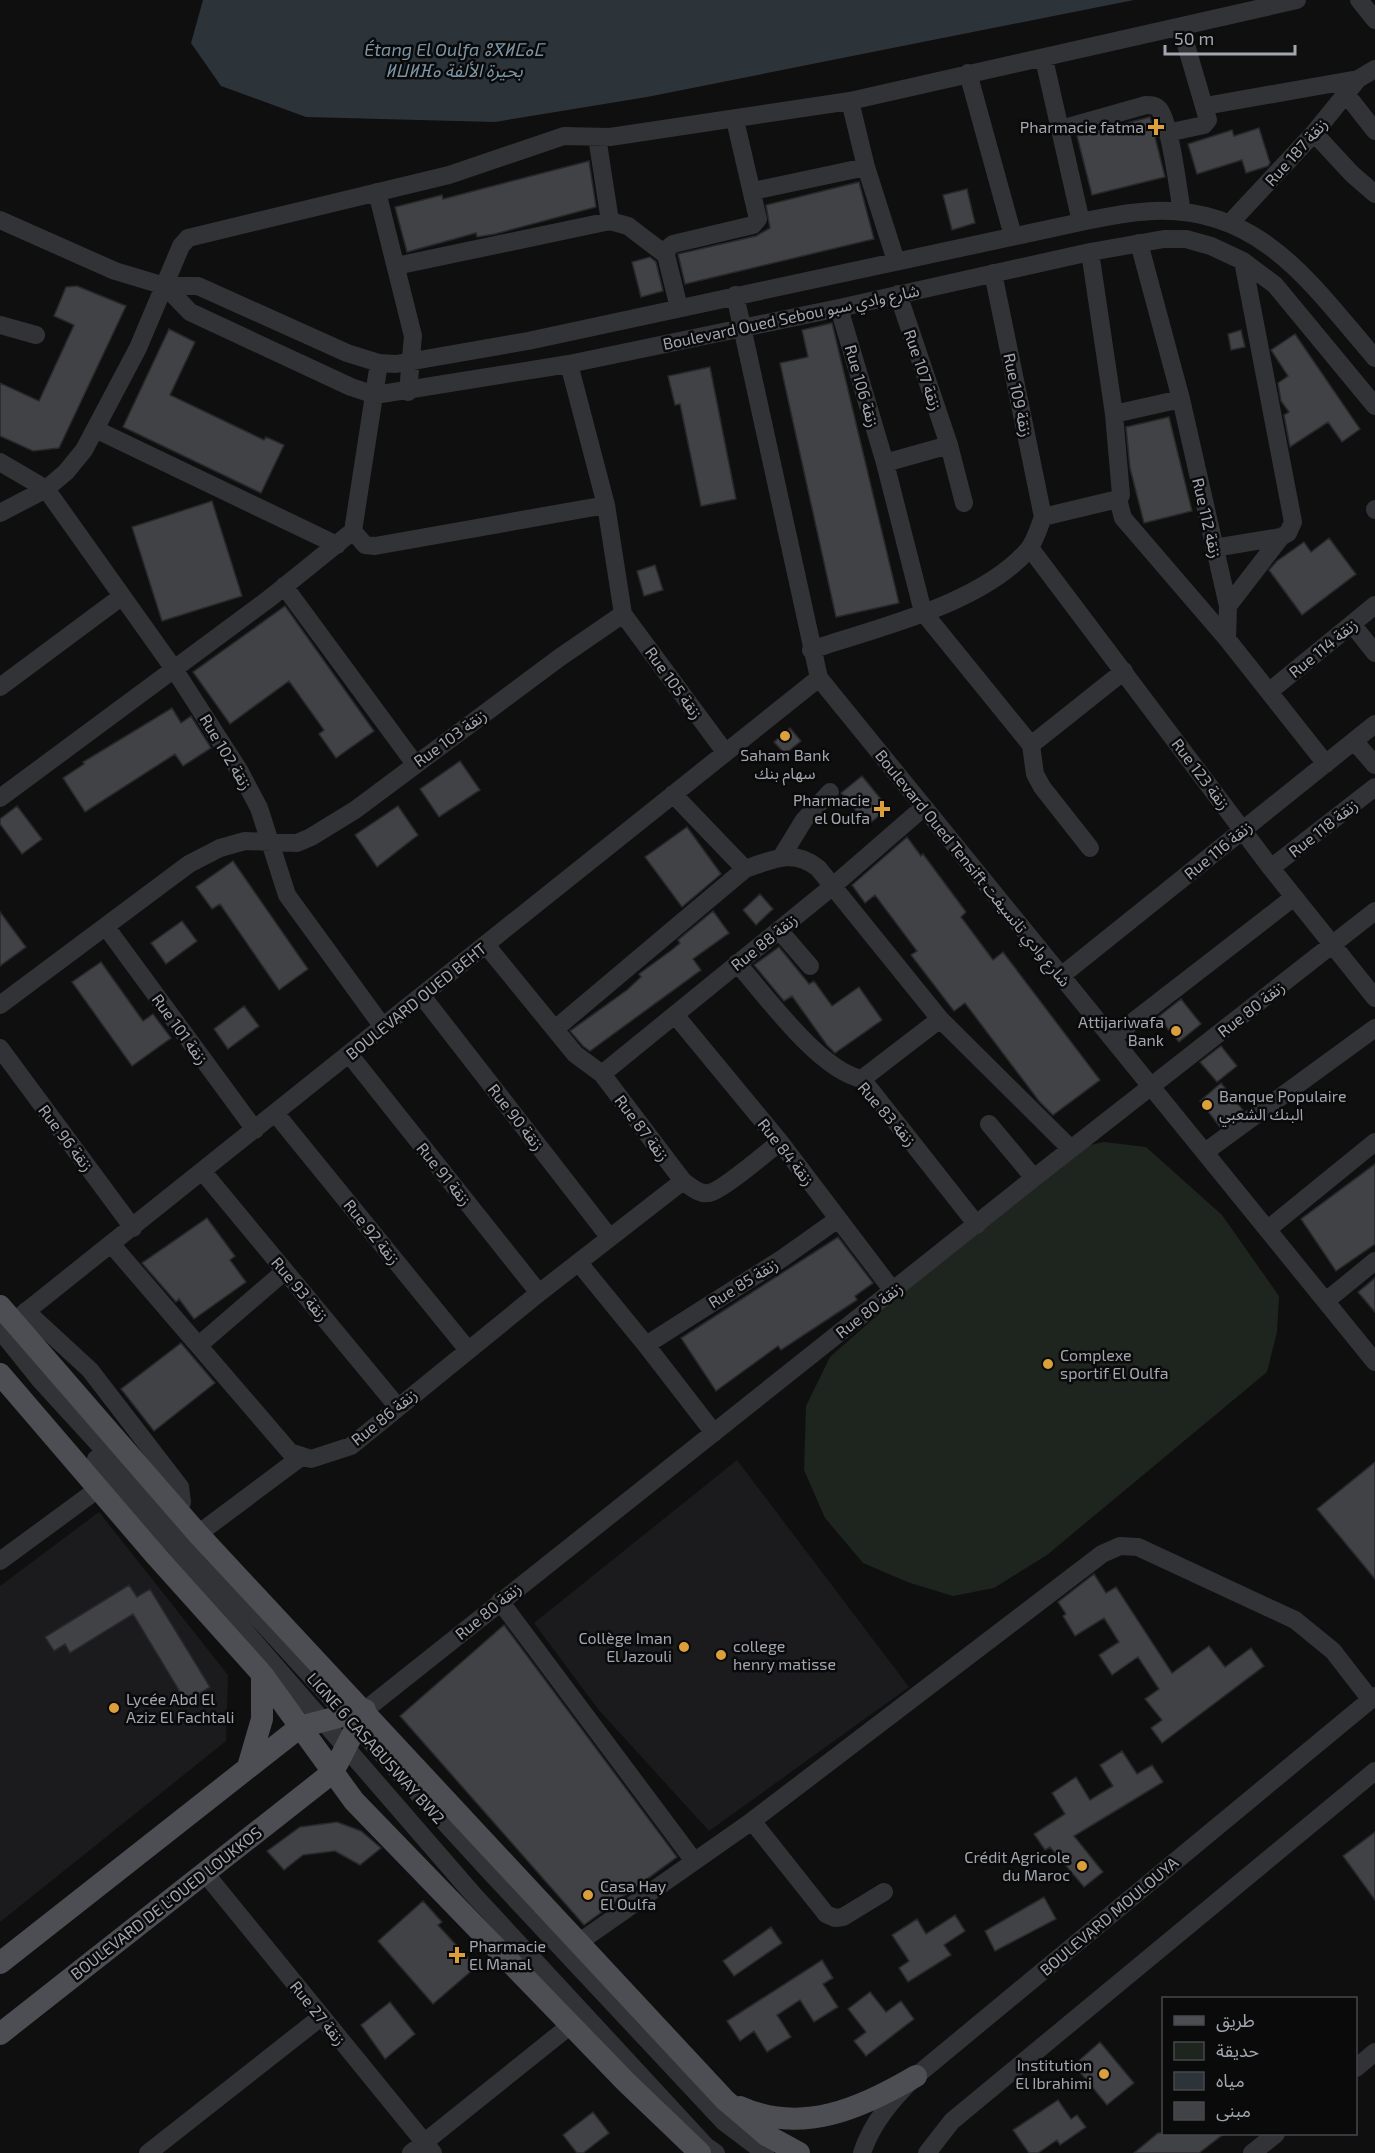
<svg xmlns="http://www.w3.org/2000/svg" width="1375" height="2153" viewBox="0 0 1375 2153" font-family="'Exo 2','Noto Sans Arabic','Noto Sans Tifinagh',sans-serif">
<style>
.built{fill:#1b1b1d}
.green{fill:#1e241e}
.water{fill:#2c3339}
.building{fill:#414245;stroke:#29292c;stroke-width:1.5}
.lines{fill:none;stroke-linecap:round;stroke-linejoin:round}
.minor{stroke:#323336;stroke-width:18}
.major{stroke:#4d4e53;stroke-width:22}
.poi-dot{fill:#db9f3c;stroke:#0a0a0b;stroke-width:2}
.labels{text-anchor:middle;stroke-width:5;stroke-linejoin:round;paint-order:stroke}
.poi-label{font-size:16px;fill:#a2a6af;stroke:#0a0a0b;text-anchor:end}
.street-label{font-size:16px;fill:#a2a6af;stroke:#0a0a0b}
.water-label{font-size:18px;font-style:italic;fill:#7b95a7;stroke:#0a0a0b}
</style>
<rect width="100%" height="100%" fill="#0f0f10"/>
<path class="built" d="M737,1460l172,227 -200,144 -111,-122 -64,-86z
M99,1512l129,163 -2,66 -226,181v-336z"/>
<path class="green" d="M1104,1142l42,5 76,68 57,81 -2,36 -10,40 -220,183 -53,33 -41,8 -43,-13 -47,-20 -38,-45 -21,-48 2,-64 24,-49 171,-151 71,-57z"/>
<path class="water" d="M203,0h931l-487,97 -152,25 -189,-5 -85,-31 -30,-43z"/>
<path class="building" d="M1150,117l15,60 -73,18 -15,-59z
M1259,128l11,35 -2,3 -22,7 -4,-13 -45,14 -9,-30 44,-14 2,6z
M589,161l7,46 -101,27 -18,3 -1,-4 -69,19 -12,-45 47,-12 1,4z
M859,182l15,57 -189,45 -7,-30 78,-18 14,-8 -4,-23z
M967,189l8,34 -23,7 -9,-35z
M650,257l6,5 7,29 -22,6 -9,-35z
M77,286l49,20 -67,142 -26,3 -33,-15v-53l39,18 35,-76 -20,-9 12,-29z
M832,323l67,280 -63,14 -56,-254 28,-6 -6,-27z
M169,329l26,13 -25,53 94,45 2,-3 18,8 -23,48 -138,-66z
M1241,330l4,17 -14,3 -3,-16z
M1295,334l65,95 -18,13 -14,-20 -38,25 -6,-32 5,-3 -8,-11 -3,-18 10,-7 -17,-26z
M710,367l26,132 -35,7 -21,-102 -5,1 -7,-29z
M1169,417l23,94 -48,12 -14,-55 -4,-41z
M212,501l30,95 -80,25 -30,-94z
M1329,538l27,36 -54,41 -33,-45 8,-9 27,-19 7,10z
M655,565l8,25 -19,6 -7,-25z
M285,606l89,125 -38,27 -17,-24 5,-4 -35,-49 -59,43 -37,-52z
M172,708l9,15 10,-7 20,32 -28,18 -8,-12 -90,58 -22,-34 21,-14 -1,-2z
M790,728l11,13 -16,13 -11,-12z
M460,761l20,29 -41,27 -19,-28z
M862,776l26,32 -20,17 -27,-32z
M17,806l25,33 -20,15 -22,-30v-5z
M398,806l20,29 -41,32 -22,-32z
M687,827l34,47 -39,33 -37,-50z
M907,837l14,19 2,-2 43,58 -5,5 32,43 10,-8 97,128 -47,35 -14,-14 -74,-98 -11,8 -43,-56 6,-4 -42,-56 -10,8 -13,-18z
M233,861l75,108 -29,21 -59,-86 -8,5 -16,-22z
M760,894l13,15 -17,16 -13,-15z
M713,911l16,22 -36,26 8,11 -111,81 -7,-5 -13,-15 57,-41 14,-13 -2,-3 34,-25 7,-6 -2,-3z
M0,912l26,35 -26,19z
M182,921l15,20 -31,23 -15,-21z
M779,947l30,37 5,-3 18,25 27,-19 23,33 -47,33 -8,-8 -35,-49 -8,5 -30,-36z
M101,962l42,59 10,-7 18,24 -39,28 -60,-84z
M1181,999l20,25 -22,18 -21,-25z
M244,1006l15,20 -31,23 -14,-20z
M1221,1046l16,20 -20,16 -17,-20z
M1221,1083l22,27 -23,17 -20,-26z
M1375,1164v80l-39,27 -35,-52z
M207,1218l28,38 -5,4 16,22 -52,37 -15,-20 -3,3 -34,-39z
M838,1237l35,46 -18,13 2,4 -76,50 -3,-4 -62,45 -35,-53z
M1375,1278v34l-17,-20z
M181,1343l34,40 -61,48 -33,-42z
M1375,1462v117l-58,-70z
M1094,1574l12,19 10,-6 56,86 37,-27 16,21 26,-19 13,18 -102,77 -11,-15 11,-8 -17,-21 14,-10 -21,-32 -26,18 -13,-20 20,-13 -15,-24 -29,18 -12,-20 3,-2 -8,-12z
M129,1585l8,12 13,-8 60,98 -24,15 -53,-88 -63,39 -5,-9 -11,7 -9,-14z
M504,1625l173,232 -93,68 -184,-209z
M1122,1751l15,23 15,-9 11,17 -89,54 29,36 -19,15 -34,-40 -5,3 -11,-16 31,-20 -13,-21 24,-16 14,23 23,-14 -13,-21z
M337,1822l24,9 20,17 -21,17 -25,-14 -32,4 -19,15 -17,-19 33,-24z
M1375,1832v68l-32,-44z
M1044,1897l12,22 -61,32 -10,-20z
M423,1901l19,21 -4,3 38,42 -43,37 -55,-63z
M955,1915l10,16 -21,14 7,10 -43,27 -9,-14 10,-7 -17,-26 25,-16 9,15z
M771,1927l11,16 -48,33 -11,-15z
M822,1960l11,18 -10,6 15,23 -24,15 -14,-22 -23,15 14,22 -24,15 -13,-21 -14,10 -13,-20z
M870,1992l16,20 15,-11 13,18 -48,37 -12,-15 12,-9 -18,-23z
M390,2002l25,32 -30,25 -24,-34z
M1100,2042l34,41 -27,22 -33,-40z
M1058,2100l13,19 6,-4 9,12 -26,18 -3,-5 -19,13h-9l-16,-23z
M593,2112l16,21 -26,20h-6l-14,-18z
M1158,2133h67l-26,20h-65z"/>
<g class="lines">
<path class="minor" d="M1359,0l16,20
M1044,59l37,163
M968,73l45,163
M1346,94l29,37
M850,101l16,66 30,94
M1205,106l153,-27 17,-10
M1061,129l85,-24c5,0 9,0 13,4 12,16 19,81 23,103
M1167,133l37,-8 4,-5 -27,-92
M1314,133l38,41 23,20
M597,137l13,84
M753,191l113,-24
M377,192l36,144 -5,56
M0,220l115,51 50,15h33l149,67 32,10 17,1 132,-23 553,-119c23,-5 48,-10 72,-11 108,-5 159,74 222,147
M1231,222l83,-89 44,-54
M1139,243l42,156 47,207 -1,33 99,125
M1090,252l24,162 7,81 -3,4 5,19 104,121
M666,255l2,-7 5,-4 80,-19 5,-6 -23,-99
M666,255l13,53
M396,266l214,-45 18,5 38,29
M993,273l50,244
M165,286l25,26 161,75 24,8 194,-31 270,-56 251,-56 74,-13h22l25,7 32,15 32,24 100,121
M898,294l51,151 15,58
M735,295l84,383 556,684
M839,308l46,155 38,149 108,133 4,29 7,13 48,61
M0,325l36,10
M379,363l-26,168 12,14 10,1 231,-41
M569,364l37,141 17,109 102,138
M1114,414l67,-15
M95,429l242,116
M0,462l46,27 128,180 65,101 20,38 28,87 96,132
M885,463l64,-18
M1375,510v-1
M0,513l46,-24 20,-17 18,-22 54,-102 43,-102 7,-8 261,-63 115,-39 46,1 240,-36 447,-101
M1030,548l241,320 104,130
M1214,548l67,-11 7,-4 5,-11 -50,-261
M284,586l131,178
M1228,606l53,-69
M1352,624l23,29
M811,650c67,-23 169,-45 217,-100 7,-8 11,-23 15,-33l75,-18
M0,687l121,-90
M1270,691l105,-86
M1355,742l20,23
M1031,745l93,-74
M673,794l72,75
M0,798l270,-200 83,-67
M782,856l22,-36 26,-28
M1271,868l104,-81
M106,927l149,203
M779,930l31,36
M486,945l89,109 27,20 81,107c7,5 16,14 26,12 13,-2 58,-41 71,-51
M737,963c30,34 82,107 125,116l115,146
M1061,976l314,-252
M422,996l188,242
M0,1005l189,-141 31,-16 25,-7 52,2 14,-6 44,-27 204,-152 64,-44
M676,1016l104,126 113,149
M555,1029l190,-160c27,-9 48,-21 73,-1l122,151 131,130
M1112,1038l182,-141
M0,1048l133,180
M349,1054l190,239
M602,1074l231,-188 91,-79
M862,1079l78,-60
M276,1114l192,236
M989,1124l45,54
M1205,1152l170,-124
M203,1172l194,234
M1268,1229l107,-87
M112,1245l178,207 21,7 40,-13 188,-153 144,-112
M579,1263l67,82 68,88
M1326,1301l49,-40
M26,1311l64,59 90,117 2,15 -6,6
M13,1322l806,-644
M0,1330l40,50 449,491 235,251 41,31
M199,1345l86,-74
M646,1345l137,-87 55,-39
M96,1459l376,434 234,253 10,7
M198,1534l103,-77
M0,1561l98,-72
M500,1601l194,260
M365,1710l669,-532 341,-267
M752,1821l74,93 9,4 8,-1 41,-25
M204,1872l229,281
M578,1943l174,-122 350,-267 18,-8 18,1 157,73 38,31 38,49
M1356,2068l19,-16
M148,2153l173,-136
M411,2153l161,-129
M862,2153c10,-31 31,-54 54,-77l459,-380
M927,2153l25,-32 423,-350
M1252,2153l24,-19"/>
<path class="major" d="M0,1306l198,228 527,566 41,35 33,18
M0,1374l157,183 105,117 92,127 272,281 74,71
M248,1767l14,-48v-45
M0,1963l300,-236 65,-17
M0,2034l333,-262 32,-62
M740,2107c62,28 122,1 176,-31"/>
</g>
<g class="poi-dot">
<path d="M1153 118h6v6h6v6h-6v6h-6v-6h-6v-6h6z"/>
<circle cx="785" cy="736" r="6"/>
<path d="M879 800h6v6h6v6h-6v6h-6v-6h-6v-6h6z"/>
<circle cx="1176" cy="1031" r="6"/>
<circle cx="1207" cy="1105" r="6"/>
<circle cx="1048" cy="1364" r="6"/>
<circle cx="684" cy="1647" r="6"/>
<circle cx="721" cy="1655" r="6"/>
<circle cx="114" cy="1708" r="6"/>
<circle cx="1082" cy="1866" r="6"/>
<circle cx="588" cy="1895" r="6"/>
<path d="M454 1946h6v6h6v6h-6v6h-6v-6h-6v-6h6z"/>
<circle cx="1104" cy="2074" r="6"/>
</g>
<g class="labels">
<g class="poi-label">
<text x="1144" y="133">Pharmacie fatma</text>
<text x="785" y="761" text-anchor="middle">Saham Bank<tspan x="785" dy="18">سهام بنك</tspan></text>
<text x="870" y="806">Pharmacie<tspan x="870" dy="18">el Oulfa</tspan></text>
<text x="1164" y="1028">Attijariwafa<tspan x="1164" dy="18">Bank</tspan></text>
<text x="1219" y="1102" text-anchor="start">Banque Populaire<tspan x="1219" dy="18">البنك الشعبي</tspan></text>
<text x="1060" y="1361" text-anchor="start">Complexe<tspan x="1060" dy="18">sportif El Oulfa</tspan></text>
<text x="672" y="1644">Collège Iman<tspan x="672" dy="18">El Jazouli</tspan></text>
<text x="733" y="1652" text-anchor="start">college<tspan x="733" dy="18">henry matisse</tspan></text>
<text x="126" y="1705" text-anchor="start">Lycée Abd El<tspan x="126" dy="18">Aziz El Fachtali</tspan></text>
<text x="1070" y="1863">Crédit Agricole<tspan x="1070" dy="18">du Maroc</tspan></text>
<text x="600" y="1892" text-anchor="start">Casa Hay<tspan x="600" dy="18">El Oulfa</tspan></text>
<text x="469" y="1952" text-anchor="start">Pharmacie<tspan x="469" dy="18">El Manal</tspan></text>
<text x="1092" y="2071">Institution<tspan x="1092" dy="18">El Ibrahimi</tspan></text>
</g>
<g class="street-label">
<text transform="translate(1296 152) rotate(-48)" y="6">Rue 187 زنقة</text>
<text transform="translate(791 317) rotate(-12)" y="6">Boulevard Oued Sebou شارع وادي سبو</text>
<text transform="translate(923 370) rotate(71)" y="6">Rue 107 زنقة</text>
<text transform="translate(862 386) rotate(74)" y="6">Rue 106 زنقة</text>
<text transform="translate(1018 395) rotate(78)" y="6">Rue 109 زنقة</text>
<text transform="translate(1207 518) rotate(77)" y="6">Rue 112 زنقة</text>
<text transform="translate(1323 648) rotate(-39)" y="6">Rue 114 زنقة</text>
<text transform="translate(674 683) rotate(54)" y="6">Rue 105 زنقة</text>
<text transform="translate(450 738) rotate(-36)" y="6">Rue 103 زنقة</text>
<text transform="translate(226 752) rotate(59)" y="6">Rue 102 زنقة</text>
<text transform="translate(1201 774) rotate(53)" y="6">Rue 123 زنقة</text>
<text transform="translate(1323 828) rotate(-38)" y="6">Rue 118 زنقة</text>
<text transform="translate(1218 850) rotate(-39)" y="6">Rue 116 زنقة</text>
<text transform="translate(973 868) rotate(51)" y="6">Boulevard Oued Tensift شارع وادي تانسيفت</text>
<text transform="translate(764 942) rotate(-39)" y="6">Rue 88 زنقة</text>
<text transform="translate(416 1001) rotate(-39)" y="6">BOULEVARD OUED BEHT</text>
<text transform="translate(1251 1009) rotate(-38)" y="6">Rue 80 زنقة</text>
<text transform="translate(180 1029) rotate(54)" y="6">Rue 101 زنقة</text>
<text transform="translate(887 1114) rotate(49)" y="6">Rue 83 زنقة</text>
<text transform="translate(516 1117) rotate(52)" y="6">Rue 90 زنقة</text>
<text transform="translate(642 1128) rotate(53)" y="6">Rue 87 زنقة</text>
<text transform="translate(66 1138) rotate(53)" y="6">Rue 96 زنقة</text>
<text transform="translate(786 1152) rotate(52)" y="6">Rue 84 زنقة</text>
<text transform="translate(444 1174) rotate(51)" y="6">Rue 91 زنقة</text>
<text transform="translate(372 1232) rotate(51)" y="6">Rue 92 زنقة</text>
<text transform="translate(743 1283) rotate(-32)" y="6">Rue 85 زنقة</text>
<text transform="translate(300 1289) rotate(50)" y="6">Rue 93 زنقة</text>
<text transform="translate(869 1310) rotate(-38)" y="6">Rue 80 زنقة</text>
<text transform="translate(384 1417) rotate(-39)" y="6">Rue 86 زنقة</text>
<text transform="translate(488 1611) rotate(-39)" y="6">Rue 80 زنقة</text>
<text transform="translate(376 1748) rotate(48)" y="6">LIGNE 6 CASABUSWAY BW2</text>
<text transform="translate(166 1903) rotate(-38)" y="6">BOULEVARD DE L'OUED LOUKKOS</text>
<text transform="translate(1109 1916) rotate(-40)" y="6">BOULEVARD MOULOUYA</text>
<text transform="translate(318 2013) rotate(51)" y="6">Rue 27 زنقة</text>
</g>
<g class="water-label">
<text x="454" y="56">Étang El Oulfa ⵓⴳⵍⵎⴰⵎ<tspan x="454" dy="21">ⵍⵡⵍⴼⴰ بحيرة الألفة</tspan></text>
</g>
</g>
<rect x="1162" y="1997" width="195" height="138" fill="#0a0a0b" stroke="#47484d" stroke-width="1.5"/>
<rect x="1174" y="2016" width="30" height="9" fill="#4d4e53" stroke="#47484d" stroke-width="1.5"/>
<text x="1216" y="2027" font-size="18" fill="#a2a6af">طريق</text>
<rect x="1174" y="2042" width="30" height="18" fill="#1e241e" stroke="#47484d" stroke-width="1.5"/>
<text x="1216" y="2057" font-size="18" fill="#a2a6af">حديقة</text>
<rect x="1174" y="2072" width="30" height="18" fill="#2c3339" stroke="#47484d" stroke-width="1.5"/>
<text x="1216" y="2087" font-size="18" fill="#a2a6af">مياه</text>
<rect x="1174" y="2102" width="30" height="18" fill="#414245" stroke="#47484d" stroke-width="1.5"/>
<text x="1216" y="2117" font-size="18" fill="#a2a6af">مبنى</text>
<path d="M1165 45v9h130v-9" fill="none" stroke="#a2a6af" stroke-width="3"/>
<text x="1174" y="45" font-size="18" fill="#a2a6af" stroke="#0a0a0b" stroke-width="4.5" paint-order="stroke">50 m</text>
</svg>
